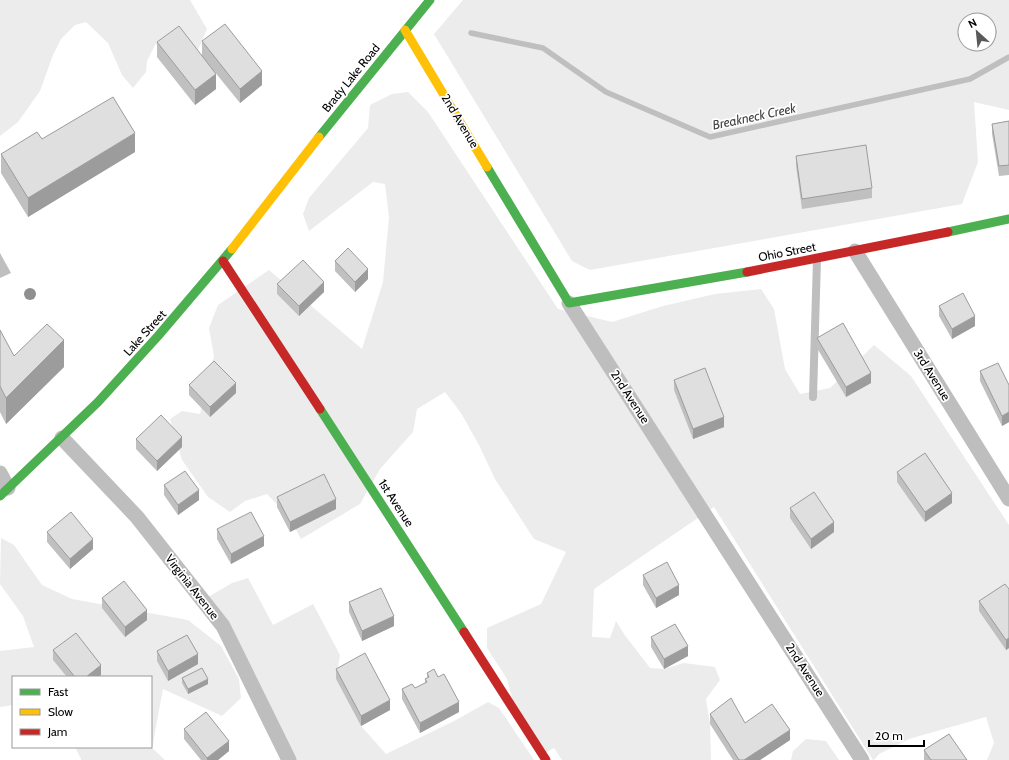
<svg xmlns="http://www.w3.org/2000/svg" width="1009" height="760" viewBox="0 0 1009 760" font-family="Cabin,sans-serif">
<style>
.green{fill:#ececec;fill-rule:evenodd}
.water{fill:#bfbfbf}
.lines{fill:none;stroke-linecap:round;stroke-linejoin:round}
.stream{stroke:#bfbfbf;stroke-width:5.5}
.lane{stroke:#bebebe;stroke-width:8}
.street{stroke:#bebebe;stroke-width:15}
.fast{stroke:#4caf50;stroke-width:9}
.slow{stroke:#ffc107;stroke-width:9}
.jam{stroke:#c62828;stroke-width:9}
.tree{fill:#8f8f8f}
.wall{fill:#c0c0c0}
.shaded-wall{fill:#9c9c9c}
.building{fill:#dfdfdf;stroke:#9c9c9c}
.labels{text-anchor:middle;stroke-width:3.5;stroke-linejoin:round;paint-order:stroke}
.street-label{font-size:12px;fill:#000;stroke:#fff}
.water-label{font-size:13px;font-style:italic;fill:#444;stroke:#fff}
</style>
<rect width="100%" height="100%" fill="#fff"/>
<path class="green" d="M0,0h190l17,29 -9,21 -12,-11 -19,-4 -12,10 -8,16 -1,11 -13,16 -11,-13 -14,-32 -22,-21 -11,3 -14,14 -8,16 -13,36 -22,31 -18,14z
M463,0h546v110l-35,-8 4,60 -16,42 -372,66 -18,-9 -138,-227zM965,20h24v24h-24z
M408,92l20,20 130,197 54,13 51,-16 52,-12 46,-5 13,20 11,60 15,25 30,-6 44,-43 37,31 98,149v235h-22l7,-17 -8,-26 -77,22 -30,15 -5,6h-1l-159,-253 -120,82 -2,48 18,1 6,-17 8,13 26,34 14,1 20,-6 31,4 5,13 -14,19 4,25 1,36h-149l-8,-12 -11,6 -27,-41 -9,-34 -20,-31v-20l54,-24 25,-52 -32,-13 -39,-60 -16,-34 -18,-32 -16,-21 -28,17 -4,23 -33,37 -20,35 -59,35 -12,-22 -22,-23 -22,7 -15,11 -22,-15 -26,-37 -12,-41 12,-8 18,3 14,-58 -5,-28 9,-23 51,-35 93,79 21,-67 6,-65 -4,-33 -12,-2 -64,49 -6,-17 6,-16 59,-70 2,-23 22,-11z
M1,538l13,7 28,40 30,14 116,21 33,26 18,33 2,19 -19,18 -59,-27 -11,59 13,12h-84v-1l-6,-12h76v-70h-138v28l-13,2v-56l34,-4 -11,-31 -23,-32z
M248,578l25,47 40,-21 27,51 -4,24 25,47 25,28 70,-34 32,-18 11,6 35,52h-248l-83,-160 29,-17z
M806,739l20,2 13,19h-48l2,-9z"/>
<path class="water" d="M0,253l11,20 -11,5z"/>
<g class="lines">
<path class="stream" d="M471,33l72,15 63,44 104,45 260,-58 39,-22"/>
<path class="lane" d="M813,397l4,-138"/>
<path class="street" d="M855,251l154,248
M569,303l293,457
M62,438l75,79 86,109 66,134
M0,473l8,15"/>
<path class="fast" d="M319,137l111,-137
M487,167l82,136 178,-31
M948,232l61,-13
M320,409l144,223
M0,496l98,-94 60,-66 74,-87"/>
<path class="slow" d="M405,30l82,137
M232,249l87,-112"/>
<path class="jam" d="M223,261l97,148
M747,272l201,-40
M464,632l82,128"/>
</g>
<circle class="tree" cx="30" cy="294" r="6"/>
<path class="wall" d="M202,41l60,44 -22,18 -26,-32 2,18 -21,16 -38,-48v-15l45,13z
M1009,121v54l-10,1 -7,-42v-10z
M42,139l93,13 -107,65 -27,-44v-19z
M796,156l76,32v10l-70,11 -6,-43z
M335,261l33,18 -13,13 -20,-21z
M277,284l47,8 -25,24 -22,-22z
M939,306l36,20 -23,13 -13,-23z
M0,330l14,26 50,11 -58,57 -6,-12z
M817,338l54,45 -25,14 -29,-49z
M980,371l29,14v37l-7,4 -22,-45z
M674,380l50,47 -31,12 -19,-49z
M189,385l47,8 -26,24 -21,-22z
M136,439l46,8 -25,24 -21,-22z
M897,472l55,31 -27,19 -28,-40z
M164,485l35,15 -21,15 -14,-20z
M277,497l59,12 -46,23 -13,-25z
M790,508l44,24 -23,17 -21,-31z
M217,529l47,17 -33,18 -14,-25z
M47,532l46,17 -23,20 -23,-27z
M643,575l36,20 -23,13 -13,-23z
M1009,589v59l-3,2 -27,-39v-10z
M102,598l45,22 -22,17 -23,-29z
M349,602l45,24 -32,15 -13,-29z
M651,637l37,19 -24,13 -13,-22z
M53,650l48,25 -3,2h-31l-14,-17z
M157,651l41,13 -30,17 -11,-20z
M336,669l54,41 -29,16 -25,-47z
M427,673l11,4 21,35 -39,21 -18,-34v-10l13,-1 10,-5v-4l2,-1z
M182,678l26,6 -20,10 -6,-11z
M710,714l35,9 45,17 -30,20h-27l-23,-36z
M184,729l45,22 -11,9h-17l-17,-21z
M924,750l43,10h-43z"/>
<path class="shaded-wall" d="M262,71v14l-22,18v-14z
M216,74v15l-21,16v-15z
M135,133v19l-107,65v-19z
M368,269v10l-13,13v-10z
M324,282v10l-25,24v-10z
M975,316v10l-23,13v-10z
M64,340v27l-58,57v-26z
M871,373v10l-25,14v-10z
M236,383v10l-26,24v-10z
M1009,412v10l-7,4v-10z
M724,417v10l-31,12v-10z
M182,437v10l-25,24v-10z
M199,490v10l-21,15v-10z
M952,493v10l-27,19v-10z
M336,499v10l-46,23v-10z
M834,522v10l-23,17v-10z
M264,536v10l-33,18v-10z
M93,539v10l-23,20v-10z
M679,585v10l-23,13v-10z
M147,610v10l-22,17v-10z
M394,616v10l-32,15v-10z
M1009,638v10l-3,2v-10z
M688,646v10l-24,13v-10z
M198,654v10l-30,17v-10z
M101,665v10l-3,2h-12z
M208,679v5l-20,10v-5z
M390,700v10l-29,16v-10z
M459,702v10l-39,21v-10z
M790,730v10l-30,20h-16z
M229,741v10l-11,9h-11v-2z"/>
<path class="building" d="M225,24l37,47 -22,18 -38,-48z
M179,26l37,48 -21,16 -38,-48z
M113,97l22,36 -107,65 -27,-44 36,-22 5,7z
M1009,121v44l-10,1 -7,-42z
M866,145l6,43 -70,11 -6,-43z
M348,248l20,21 -13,13 -20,-21z
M303,260l21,22 -25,24 -22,-22z
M963,293l12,23 -23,13 -13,-23z
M843,323l28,50 -25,14 -29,-49z
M47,324l17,16 -58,58 -6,-12v-56l14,26z
M214,361l22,22 -26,24 -21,-22z
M998,363l11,22v27l-7,4 -22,-45z
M705,368l19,49 -31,12 -19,-49z
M161,415l21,22 -25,24 -21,-22z
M925,453l27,40 -27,19 -28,-40z
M185,471l14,19 -21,15 -14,-20z
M324,474l12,25 -46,23 -13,-25z
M814,492l20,30 -23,17 -21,-31z
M71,512l22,27 -23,20 -23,-27z
M251,512l13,24 -33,18 -14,-25z
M667,562l12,23 -23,13 -13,-23z
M124,581l23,29 -22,17 -23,-29z
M1005,584l4,5v49l-3,2 -27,-39z
M381,588l13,28 -32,15 -13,-29z
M675,624l13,22 -24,13 -13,-22z
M76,633l25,32 -15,12h-11l-22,-27z
M187,635l11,19 -30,17 -11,-20z
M365,653l25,47 -29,16 -25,-47z
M202,668l6,11 -20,10 -6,-11z
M434,669l4,8 6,-3 15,28 -39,21 -18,-34 10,-5 3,4 12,-6 -2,-3 4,-2 -2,-4z
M731,698l14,25 27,-19 18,26 -46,30h-5l-29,-46z
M206,712l23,29 -22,17 -23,-29z
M949,734l18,26h-36l-7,-10z"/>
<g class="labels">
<g class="street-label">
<text transform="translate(351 78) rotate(-51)" y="4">Brady Lake Road</text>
<text transform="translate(460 121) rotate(59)" y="4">2nd Avenue</text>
<text transform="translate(787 252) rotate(-11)" y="4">Ohio Street</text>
<text transform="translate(145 333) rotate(-48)" y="4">Lake Street</text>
<text transform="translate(932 375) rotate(58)" y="4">3rd Avenue</text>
<text transform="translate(630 397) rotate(57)" y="4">2nd Avenue</text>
<text transform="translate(396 503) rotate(57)" y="4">1st Avenue</text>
<text transform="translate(192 587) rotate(52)" y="4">Virginia Avenue</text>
<text transform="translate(805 670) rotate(57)" y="4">2nd Avenue</text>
</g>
<g class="water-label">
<text transform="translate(754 116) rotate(-12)" y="5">Breakneck Creek</text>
</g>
</g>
<rect x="12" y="676" width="140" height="72" fill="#ffffff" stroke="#999999"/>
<rect x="20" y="689" width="20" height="6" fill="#4caf50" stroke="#999999"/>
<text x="48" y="696" font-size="12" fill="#000000">Fast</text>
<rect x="20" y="709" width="20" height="6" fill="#ffc107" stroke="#999999"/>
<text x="48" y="716" font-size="12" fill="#000000">Slow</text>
<rect x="20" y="729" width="20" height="6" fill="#c62828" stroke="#999999"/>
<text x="48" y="736" font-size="12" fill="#000000">Jam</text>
<g transform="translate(977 32) rotate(333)"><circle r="19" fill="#ffffff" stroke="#999999"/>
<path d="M0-3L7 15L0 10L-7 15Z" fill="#595959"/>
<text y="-6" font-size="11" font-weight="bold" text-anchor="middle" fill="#000000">N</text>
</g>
<path d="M869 740v6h55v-6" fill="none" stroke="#000000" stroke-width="2"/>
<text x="875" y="740" font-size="12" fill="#000000" stroke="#ffffff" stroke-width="3" paint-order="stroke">20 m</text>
</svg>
